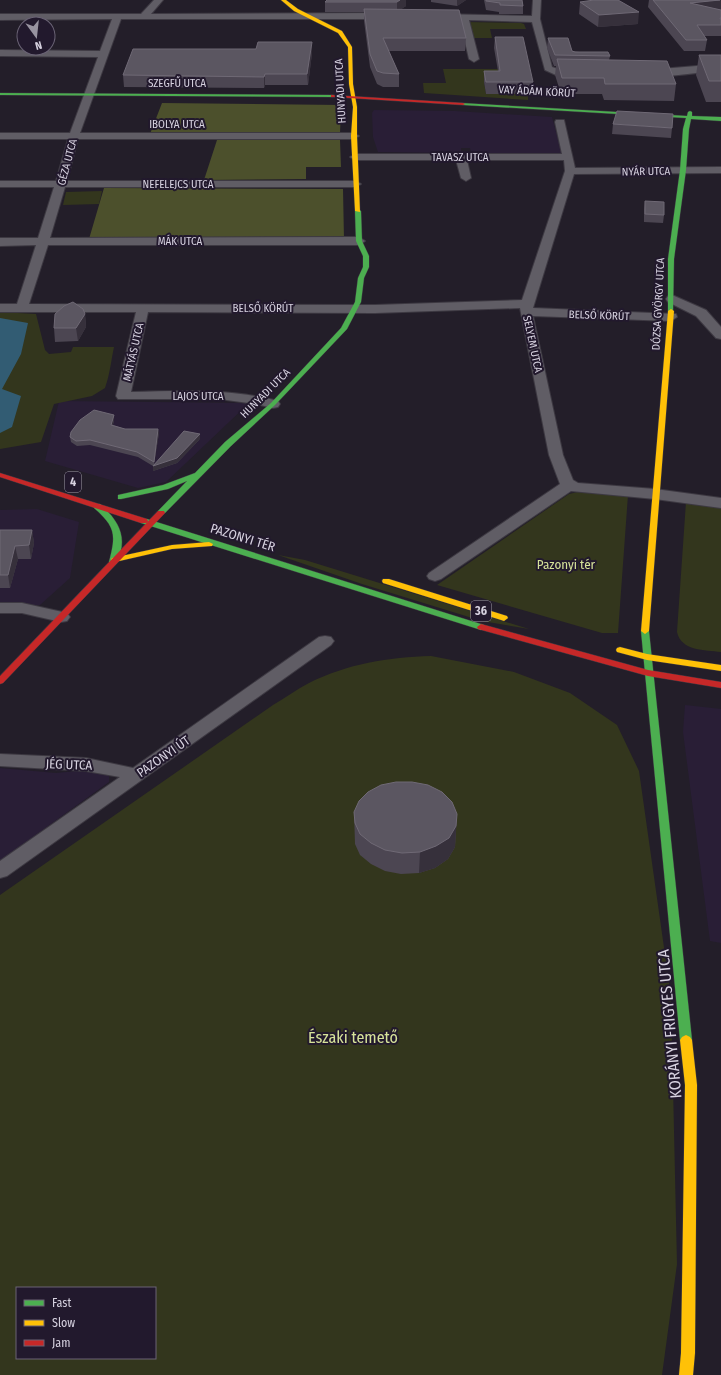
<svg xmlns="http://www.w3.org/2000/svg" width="721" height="1375" viewBox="0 0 721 1375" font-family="'Fira Sans Condensed',sans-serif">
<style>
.built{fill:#291e36}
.green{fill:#33361d;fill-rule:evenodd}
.forest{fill:#4c502c}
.water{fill:#325c73}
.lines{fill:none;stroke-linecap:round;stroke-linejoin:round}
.street-casing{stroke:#3d3942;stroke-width:2}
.fast-casing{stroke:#3d3942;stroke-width:1}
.slow-casing{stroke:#3d3942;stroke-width:1}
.jam-casing{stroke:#3d3942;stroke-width:1}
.street{fill:#605d65;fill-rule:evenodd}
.fast{fill:#4caf50;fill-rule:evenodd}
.slow{fill:#ffc107;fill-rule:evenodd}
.jam{fill:#c62828;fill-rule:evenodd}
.wall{fill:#4c4652}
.shaded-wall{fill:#36303b}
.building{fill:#5b5661;stroke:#6f6975}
.labels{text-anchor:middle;stroke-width:4;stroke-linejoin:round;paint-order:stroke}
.far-street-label{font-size:11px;fill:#d7d2e0;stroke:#22192d}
.shield{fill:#22192d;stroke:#a19aaa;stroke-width:1}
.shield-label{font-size:12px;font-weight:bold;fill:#d7d2e0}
.street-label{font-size:13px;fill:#d7d2e0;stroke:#22192d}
.park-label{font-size:13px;fill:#d6e299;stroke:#22192d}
.near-street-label{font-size:16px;fill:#d7d2e0;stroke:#22192d}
.near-park-label{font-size:16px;fill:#d6e299;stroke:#22192d}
</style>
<rect width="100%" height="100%" fill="#231e29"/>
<path class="built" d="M374,110l81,1 97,6 10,36h-91l-1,-5h-9v5l-83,-1 -5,-15 -1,-24z
M59,401l190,2 -83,79 -28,6 -93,-27z
M37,509l42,13 -9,56 -30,27h-40v-95z
M685,705l36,4v234l-11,-2 -27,-209z
M0,768l56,5 31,-3 16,2 6,4v6l-109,79z"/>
<path class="green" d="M464,22l57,1 3,1 2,5h-36l2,9h-24z
M443,69h59l-18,13 2,12h42v6l-104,-7 -1,-10h23z
M102,191l-3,13 -36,1 3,-13z
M0,312l36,2 9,36 4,4 22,-2 2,-5h41c-3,14 -4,27 -9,41l-13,8 -38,8 -13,38 -41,7z
M582,491l46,4 -10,138h-16l-165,-48 132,-91z
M686,502l35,5v145c-16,-2 -40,-1 -44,-20z
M278,555l27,5 224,69 -47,-8 -120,-37z
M431,656l83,16 56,21 47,32 22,46 32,226 6,267 -15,111h-662v-480l273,-190c12,-7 24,-16 36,-22 38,-19 80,-26 122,-27zM17,1288h138v70h-138z"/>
<path class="forest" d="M162,103l179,2 -1,29h-190z
M217,140h123l1,27h-35v12l-102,1z
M104,188l239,1 1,51 -255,-1z"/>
<path class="water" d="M0,318l28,5 -7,31 -19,35 19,7 -9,31 -12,6z"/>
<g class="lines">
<defs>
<path id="street" d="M154,0h9l-12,14 236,-1 4,3 -4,3h-266l-41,114h274l5,3 -5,3h-276l-11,42h289l5,3 -5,3h-291l-15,51 309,-1 6,4 -6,4h-311l-19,59 346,1 147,-5 43,-129 -1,-11h-97l4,18 -5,3 -5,-3 -5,-18h-101l-5,-3 5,-3h207l-7,-32 1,-2h8l11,48 146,-1v6l-147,1 -41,134 143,6 1,3 -6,4 -138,-5 30,139 10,25 5,3 77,6 66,9v10l-66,-9 -84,-8 -130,88 -6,2 -6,-2 -2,-3 2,-3 131,-89 -11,-29 -29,-147 -145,5 -227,-1 -17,80c50,-1 98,-4 147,9l2,3 -2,3 -5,1 -17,-4 -37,-5h-101l-2,-3 20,-84h-136v-8h17l19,-59 -36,1v-8h38l16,-51h-54v-6h56l12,-42h-68v-6h70l28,-76 -98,-1v-6l100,1 12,-32 -112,1v-6h141z
M533,0h8l-1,19 12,48 6,2 25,2v4h-27l-11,-5 -13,-48 -63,-2 10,39 -5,3 -5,-3 -9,-39h-23l-4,-3 4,-3 95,2z
M721,64v6c-13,1 -70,11 -78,3l5,-3z
M672,295l34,15 15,17v12l-5,-1 -20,-22 -28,-14 -2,-3 2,-3z
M0,603h22l45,10 3,4 -3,4 -6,1 -39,-9h-22z
M325,636l6,1 3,4 -3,4 -324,231 -7,2v-17l120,-84 -34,-6 -86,-5v-12l86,4 47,10 186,-131z"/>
<path id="fast" d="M0,93l333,2 2,1 -2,1 -333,-2z
M461,103l226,13 1,-4 2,-1 2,1v4l29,1v4l-30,-2 -2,10 -3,41 -12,89 -1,53 -5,-1v-52l12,-89 3,-41 3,-11 -223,-13 -2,-1z
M358,209l3,2 1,30 7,15v11l-5,11 -3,24 -14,27 -72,76 -44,41 -66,67h-6l-1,-2 29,-30 -19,8 -47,10h-3v-4l45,-10 32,-12 30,-31 46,-39 70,-75 14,-26 3,-24 5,-11v-11l-7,-15 -1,-30z
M94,504h6c19,17 29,34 16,60h-3l-4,-2c7,-27 7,-35 -15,-54l-1,-2z
M141,519h6l337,106 1,2 -4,3 -3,-1 -337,-106 -1,-2z
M645,628l4,3 43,409 -2,3 -4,2 -4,-2 -2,-3 -39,-409z"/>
<path id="slow" d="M281,0h5l12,9 44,22 10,16 1,37 4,23v29l3,76 -5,-1 -4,-75 2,-29 -4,-23 -1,-37 -10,-14 -44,-22z
M671,309l3,2 -25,320 -4,3 -4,-3 27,-320z
M209,542l4,2 -1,2 -40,3 -57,13 -4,-2 1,-2 60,-13z
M383,579h6l118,37 1,2 -4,3 -3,-1 -118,-37 -1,-2z
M620,647l27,7 74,11v6l-74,-11 -30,-8 -1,-2 1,-2z
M686,1035l4,2 2,3 5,45 -2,268 -2,22h-14l2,-22 4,-268 -5,-45 2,-3z"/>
<path id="jam" d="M331,95l132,8 2,1 -2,1 -130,-8h-2z
M0,473l147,46 1,2 -1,2h-6l-141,-46z
M158,511h6l1,2 -162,170 -3,1v-8z
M481,624l167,46 73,12v6l-73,-12 -170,-47 -1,-2z"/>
</defs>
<use href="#street" class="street-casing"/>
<use href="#fast" class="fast-casing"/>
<use href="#slow" class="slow-casing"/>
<use href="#jam" class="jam-casing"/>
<use href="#street" class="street"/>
<use href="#fast" class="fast"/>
<use href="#slow" class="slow"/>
<use href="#jam" class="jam"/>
</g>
<path class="wall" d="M327,0h79v6l-5,3 65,29 -1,13h-76l10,23v13h-16l-6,-3 -7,-17 -6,-46v-9h-39v-10z
M431,0h35l-9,6 -26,-4z
M484,0h38l1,6v8h-24v-2l-13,-2z
M649,0h72v36h-17l3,4 -2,11h-21l-36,-44z
M580,2l58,22 -40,3 -19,-13z
M495,37l38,45v12h-47l-2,-12v-11h14l-4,-23z
M548,38l24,13 38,5 -1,4 67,24 -2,17 -70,-1 -2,-6h-41l-6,-19 1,-9h-2l-7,-18z
M312,53l-4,32h-43l-1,3 -140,-1 -1,-12z
M699,55h22v47h-15l-10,-27z
M613,124l59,4 -1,10 -59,-4z
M645,201l19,14 -1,8 -19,-1v-13z
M85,314l1,13 -8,14 -23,1 -1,-14z
M114,415v5l-1,5 12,4 34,4 -5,31 46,-25 -23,24 -24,8v-5l-15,-9 -48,-12 -13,1 -6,-4 -1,-5z
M0,530h32l2,13 -3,16h-13l-8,29h-10z
M354,812l103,2 -2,33 -7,12 -13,9 -16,5 -18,1 -16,-3 -14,-7 -11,-9 -5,-11z"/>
<path class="shaded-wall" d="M400,0h6v6l-9,6v-10z
M457,0h9l-9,6z
M721,0v10l-31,-7z
M639,12l-1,12 -40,3 1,-12z
M312,42v11l-4,32 -1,-11z
M265,74v11l-1,3v-11z
M85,314l1,13 -8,14 -2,-13z
M114,415v5l-3,10v-5z
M158,429l1,4 -5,32 46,-31v5l-23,24 -24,8v-5l1,-1v-3z
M32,530l2,13 -3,16 -2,-14z
M15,546l3,13 -8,29 -2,-13z
M457,814l-2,33 -7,12 -13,9 -16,5 1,-21z"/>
<path class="building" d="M327,0h73l-3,2h-72z
M486,0h36l1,6 -23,-1v-2l-14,-2z
M594,0h24l21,12 -40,3 -19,-13z
M653,0h67l-30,3 31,7v8h-1l1,2v5h-24l10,15h-21z
M364,9l95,1 7,28h-83l16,36 -16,-1 -6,-2 -7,-17z
M495,37h28l10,45h-47l-2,-11h16z
M548,38h20l4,13 3,1h33l2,4 -55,-1z
M258,42h54l-5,32h-42l-1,3 -141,-2 10,-26h123z
M699,55h22v26h-12z
M557,59l110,2 9,23h-71l-1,-6h-42z
M617,111l56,3 -1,14 -59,-4z
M645,201l19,1v13l-19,-1z
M73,302l10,7 2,5 -9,14h-22l1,-14 9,-8z
M94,410l20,5 -3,10 14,4h33l-4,33 -17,-10 -47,-12 -14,1 -6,-4 1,-5 9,-12z
M184,431l16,3 -23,24 -24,8z
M0,530h32l-3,15 -14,1 -7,29h-8z
M396,782h16l16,3 14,7 10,10 5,12 -1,12 -7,12 -13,8 -16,6 -18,1 -17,-3 -14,-7 -11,-9 -5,-11 -1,-11 5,-11 9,-9 13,-7z"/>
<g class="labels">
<g class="far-street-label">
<text x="177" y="87">SZEGFŰ UTCA</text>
<text transform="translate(340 91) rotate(-93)" y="4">HUNYADI UTCA</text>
<text transform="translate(537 91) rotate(3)" y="4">VAY ÁDÁM KÖRÚT</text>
<text x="177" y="128">IBOLYA UTCA</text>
<text x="460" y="161">TAVASZ UTCA</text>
<text transform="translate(67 162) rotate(-75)" y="4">GÉZA UTCA</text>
<text transform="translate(646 171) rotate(-1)" y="4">NYÁR UTCA</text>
<text x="178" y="188">NEFELEJCS UTCA</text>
<text x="180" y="245">MÁK UTCA</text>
<text transform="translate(658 304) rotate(-87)" y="4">DÓZSA GYÖRGY UTCA</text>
<text x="263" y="312">BELSŐ KÖRÚT</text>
<text transform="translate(599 315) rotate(2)" y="4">BELSŐ KÖRÚT</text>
<text transform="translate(533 344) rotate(78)" y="4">SELYEM UTCA</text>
<text transform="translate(133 352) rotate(-77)" y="4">MÁTYÁS UTCA</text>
<text transform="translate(265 393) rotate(-45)" y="4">HUNYADI UTCA</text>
<text x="198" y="400">LAJOS UTCA</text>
</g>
<g class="shield">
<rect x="65" y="472" width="16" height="20" rx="3"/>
<rect x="471" y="601" width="20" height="20" rx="3"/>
</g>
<g class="shield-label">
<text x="73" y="486">4</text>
<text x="481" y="615">36</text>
</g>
<g class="street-label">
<text transform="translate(243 537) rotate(17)" y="5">PAZONYI TÉR</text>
<text transform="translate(163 756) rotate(-35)" y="5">PAZONYI ÚT</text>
<text transform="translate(69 764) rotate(2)" y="5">JÉG UTCA</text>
</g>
<g class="park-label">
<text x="566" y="569">Pazonyi tér</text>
</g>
<g class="near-street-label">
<text transform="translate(669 1024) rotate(-95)" y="6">KORÁNYI FRIGYES UTCA</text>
</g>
<g class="near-park-label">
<text x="353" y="1043">Északi temető</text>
</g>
</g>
<rect x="16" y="1287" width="140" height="72" fill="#22192d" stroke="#6a6375"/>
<rect x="24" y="1300" width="20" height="6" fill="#4caf50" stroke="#6a6375"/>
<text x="52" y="1307" font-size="12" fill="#d7d2e0">Fast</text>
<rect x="24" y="1320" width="20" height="6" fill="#ffc107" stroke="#6a6375"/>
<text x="52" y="1327" font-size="12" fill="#d7d2e0">Slow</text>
<rect x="24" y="1340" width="20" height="6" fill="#c62828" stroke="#6a6375"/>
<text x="52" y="1347" font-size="12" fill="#d7d2e0">Jam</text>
<g transform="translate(36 36) rotate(165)"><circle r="19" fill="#22192d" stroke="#6a6375"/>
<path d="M0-3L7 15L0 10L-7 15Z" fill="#9893a0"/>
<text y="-6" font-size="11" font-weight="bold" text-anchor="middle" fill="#d7d2e0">N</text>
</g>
</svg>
